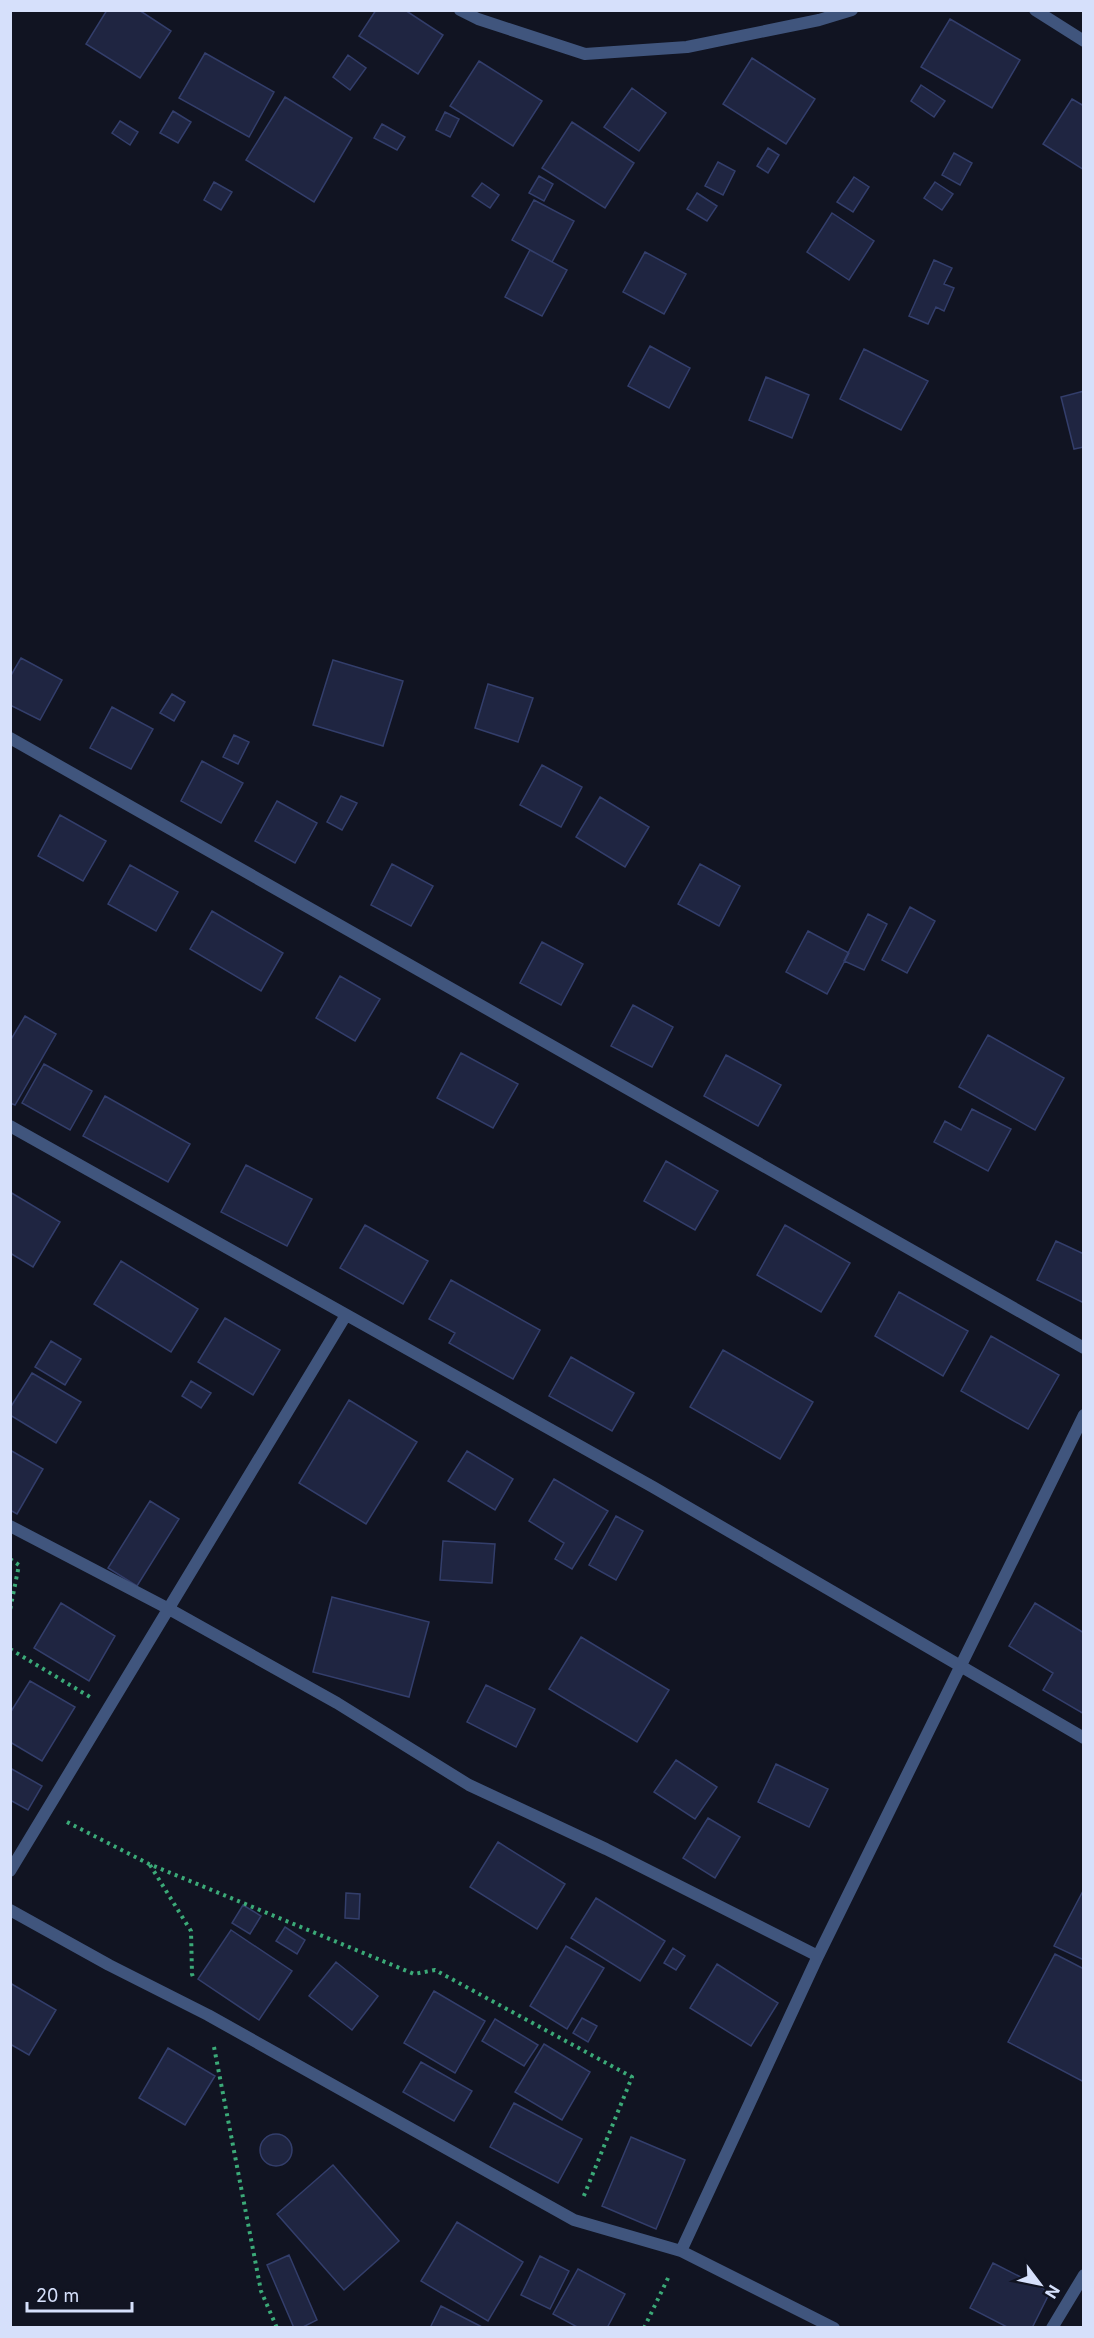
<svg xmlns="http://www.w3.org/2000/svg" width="1094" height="2338" viewBox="0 0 1094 2338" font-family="Inter,sans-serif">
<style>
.building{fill:#1f2541;stroke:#333e6b;stroke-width:1.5}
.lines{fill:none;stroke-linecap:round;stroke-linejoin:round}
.path{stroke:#3baa78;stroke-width:4;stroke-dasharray:3 4.5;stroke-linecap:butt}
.street{stroke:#40557d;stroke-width:12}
</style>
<rect width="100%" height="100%" fill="#111422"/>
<path class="building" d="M107,10h32l32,21 -31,47 -54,-34z
M376,10h29l38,25 -25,39 -59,-38z
M950,19l70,41 -28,48 -71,-41z
M205,53l69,39 -25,45 -70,-39z
M348,55l18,13 -16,22 -17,-13z
M752,58l63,41 -29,45 -63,-40z
M479,61l63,40 -29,45 -63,-40z
M921,85l24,16 -11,16 -23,-16z
M632,88l34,25 -27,38 -35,-24z
M285,97l67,41 -38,64 -68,-42z
M1072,99l12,7v64l-41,-26z
M173,111l18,11 -13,21 -18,-10z
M445,112l14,7 -9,18 -14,-7z
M120,121l18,11 -8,13 -18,-12z
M572,122l62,41 -29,45 -63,-40z
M382,124l23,13 -8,13 -23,-12z
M768,148l11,7 -11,18 -11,-7z
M954,153l18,10 -12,22 -18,-10z
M718,162l17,9 -12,24 -18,-9z
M539,176l14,8 -9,17 -15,-8z
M854,177l15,10 -16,25 -16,-10z
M214,182l18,10 -11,18 -17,-10z
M935,182l18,12 -11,16 -18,-12z
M482,183l17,12 -9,13 -18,-12z
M697,193l20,13 -10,15 -20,-12z
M534,200l40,21 -22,41 -40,-22z
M832,213l42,28 -25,39 -42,-28z
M530,250l37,20 -25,46 -37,-19z
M645,252l41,22 -22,40 -41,-22z
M934,260l18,8 -8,16 10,4 -10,23 -8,-4 -8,17 -19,-8z
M650,346l40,22 -21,40 -41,-22z
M864,349l64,32 -27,49 -61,-31z
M766,377l43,18 -17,43 -43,-18z
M1084,391v56l-10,2 -13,-52z
M21,658l41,22 -22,40 -30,-15v-28z
M333,660l70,21 -20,65 -70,-21z
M488,684l45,14 -15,44 -43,-14z
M172,694l13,8 -11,19 -14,-8z
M112,707l41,22 -22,40 -41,-21z
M234,735l15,7 -11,22 -15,-7z
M202,761l41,22 -22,40 -40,-22z
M542,765l40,22 -21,40 -41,-22z
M341,796l16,7 -15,27 -15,-8z
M600,797l49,30 -24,40 -49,-30z
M277,801l40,22 -22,40 -40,-22z
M60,815l46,26 -23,40 -45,-25z
M392,864l41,22 -22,40 -40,-21z
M700,864l40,22 -21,40 -41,-22z
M130,865l48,27 -22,39 -48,-27z
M910,907l25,14 -28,52 -25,-13z
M212,911l71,42 -22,38 -71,-42z
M868,914l19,10 -23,46 -20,-9z
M808,931l41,22 -22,41 -41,-22z
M542,942l41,22 -22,41 -41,-22z
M340,976l40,23 -25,42 -39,-23z
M633,1005l40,22 -21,40 -41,-21z
M25,1016l31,18 -41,71 -5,-2v-62z
M988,1035l76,43 -29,52 -76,-43z
M461,1053l57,31 -25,44 -56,-30z
M726,1055l55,30 -23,41 -54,-30z
M44,1064l48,27 -22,39 -48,-27z
M105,1096l85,48 -22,38 -85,-46z
M972,1109l39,20 -23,42 -54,-29 11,-21 16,9z
M666,1161l52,30 -23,39 -51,-29z
M246,1165l66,34 -25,47 -66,-34z
M10,1192l50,30 -27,45 -23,-14z
M365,1225l63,36 -25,43 -63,-36z
M785,1225l65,38 -29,49 -64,-37z
M1056,1241l28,13v49l-47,-23z
M121,1261l77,48 -27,43 -77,-48z
M451,1280l89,50 -27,49 -64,-36 6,-10 -26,-14z
M899,1292l69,39 -25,45 -68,-40z
M225,1318l55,32 -27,45 -55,-33z
M991,1336l68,39 -31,54 -67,-38z
M51,1341l30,18 -16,26 -30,-18z
M723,1350l90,52 -33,57 -90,-52z
M571,1357l63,36 -22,38 -63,-35z
M32,1373l49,29 -25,41 -46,-28v-7z
M191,1381l20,12 -10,15 -19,-12z
M349,1400l68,42 -51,82 -67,-41z
M10,1450l33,19 -26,45 -7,-4z
M467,1451l46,28 -18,31 -47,-29z
M554,1479l54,32 -36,58 -17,-10 9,-16 -35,-22z
M150,1501l29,18 -42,67 -29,-18z
M616,1516l27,15 -27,49 -27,-15z
M443,1541l52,3 -3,39 -52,-3z
M332,1597l97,25 -20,75 -96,-25z
M61,1603l54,33 -26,45 -55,-33z
M1035,1603l49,30v81l-41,-24 10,-17 -44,-27z
M581,1637l88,53 -32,52 -88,-53z
M30,1681l45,26 -33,54 -32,-19v-29z
M486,1685l49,24 -19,38 -49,-25z
M676,1760l41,27 -22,32 -41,-27z
M776,1764l52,25 -19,38 -51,-25z
M10,1768l32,18 -14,24 -18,-10z
M708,1818l32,19 -25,41 -32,-20z
M498,1842l67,42 -28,45 -67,-42z
M1084,1889v71l-30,-14z
M346,1893l14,1 -1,25 -14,-1z
M596,1898l69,43 -25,40 -69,-43z
M243,1905l18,11 -11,18 -18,-11z
M285,1927l20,13 -8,14 -21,-13z
M231,1930l61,41 -33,49 -61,-41z
M566,1946l38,22 -37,61 -37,-23z
M673,1948l12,8 -9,14 -12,-7z
M1055,1954l29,15v113l-76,-40z
M336,1962l42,34 -26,34 -43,-34z
M717,1964l61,39 -27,43 -61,-38z
M10,1983l46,27 -27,45 -19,-11z
M434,1991l51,30 -30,52 -51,-30z
M582,2018l15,8 -9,16 -15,-9z
M495,2019l43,26 -14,21 -42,-25z
M544,2044l46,28 -28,48 -47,-28z
M168,2048l47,28 -30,49 -46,-27z
M421,2062l51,29 -18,30 -51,-29z
M514,2103l68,36 -24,44 -68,-36z
M260 2150a16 16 0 1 1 32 0a16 16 0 1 1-32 0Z
M631,2137l54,23 -29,69 -54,-23z
M333,2165l66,76 -55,49 -67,-76z
M457,2222l66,40 -35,59 -67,-40z
M289,2255l28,65 -16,8h-7l-27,-63z
M540,2256l29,15 -19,38 -29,-14z
M993,2263l57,29 -18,36h-23l-39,-20z
M578,2269l47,25 -18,34h-28l-26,-14z
M441,2306l43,22h-54z"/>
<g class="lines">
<path class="path" d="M10,1559l9,6 -9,45
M10,1649l80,48
M67,1822l82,42 265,110 21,-4 197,107 -49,121
M150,1865l41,66 1,43 2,6
M214,2047l47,244 16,37
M644,2328l26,-54"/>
<path class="street" d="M460,10l18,9 107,35 102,-7 132,-27 33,-10
M1035,10l49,31
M10,738l1074,610
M10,1126l643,361 431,251
M10,1526l159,83 168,94 132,82 137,64 212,107
M10,1871l336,-556
M10,1910l99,55 99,50 366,205 107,31 153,77
M681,2251l137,-295 266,-541
M1052,2328l32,-53"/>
</g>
<rect width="1094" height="2338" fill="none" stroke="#d6e0fb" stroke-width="24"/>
<g transform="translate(1040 2284) rotate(122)" stroke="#111422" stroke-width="4.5" paint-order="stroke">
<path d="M0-4.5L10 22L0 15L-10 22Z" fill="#d6e0fb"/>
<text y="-9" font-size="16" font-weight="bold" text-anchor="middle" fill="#d6e0fb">N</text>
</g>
<path d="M27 2302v9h105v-9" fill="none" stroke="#d6e0fb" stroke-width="3"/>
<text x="36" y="2302" font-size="18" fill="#d6e0fb" stroke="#111422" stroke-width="4.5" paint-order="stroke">20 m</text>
</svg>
